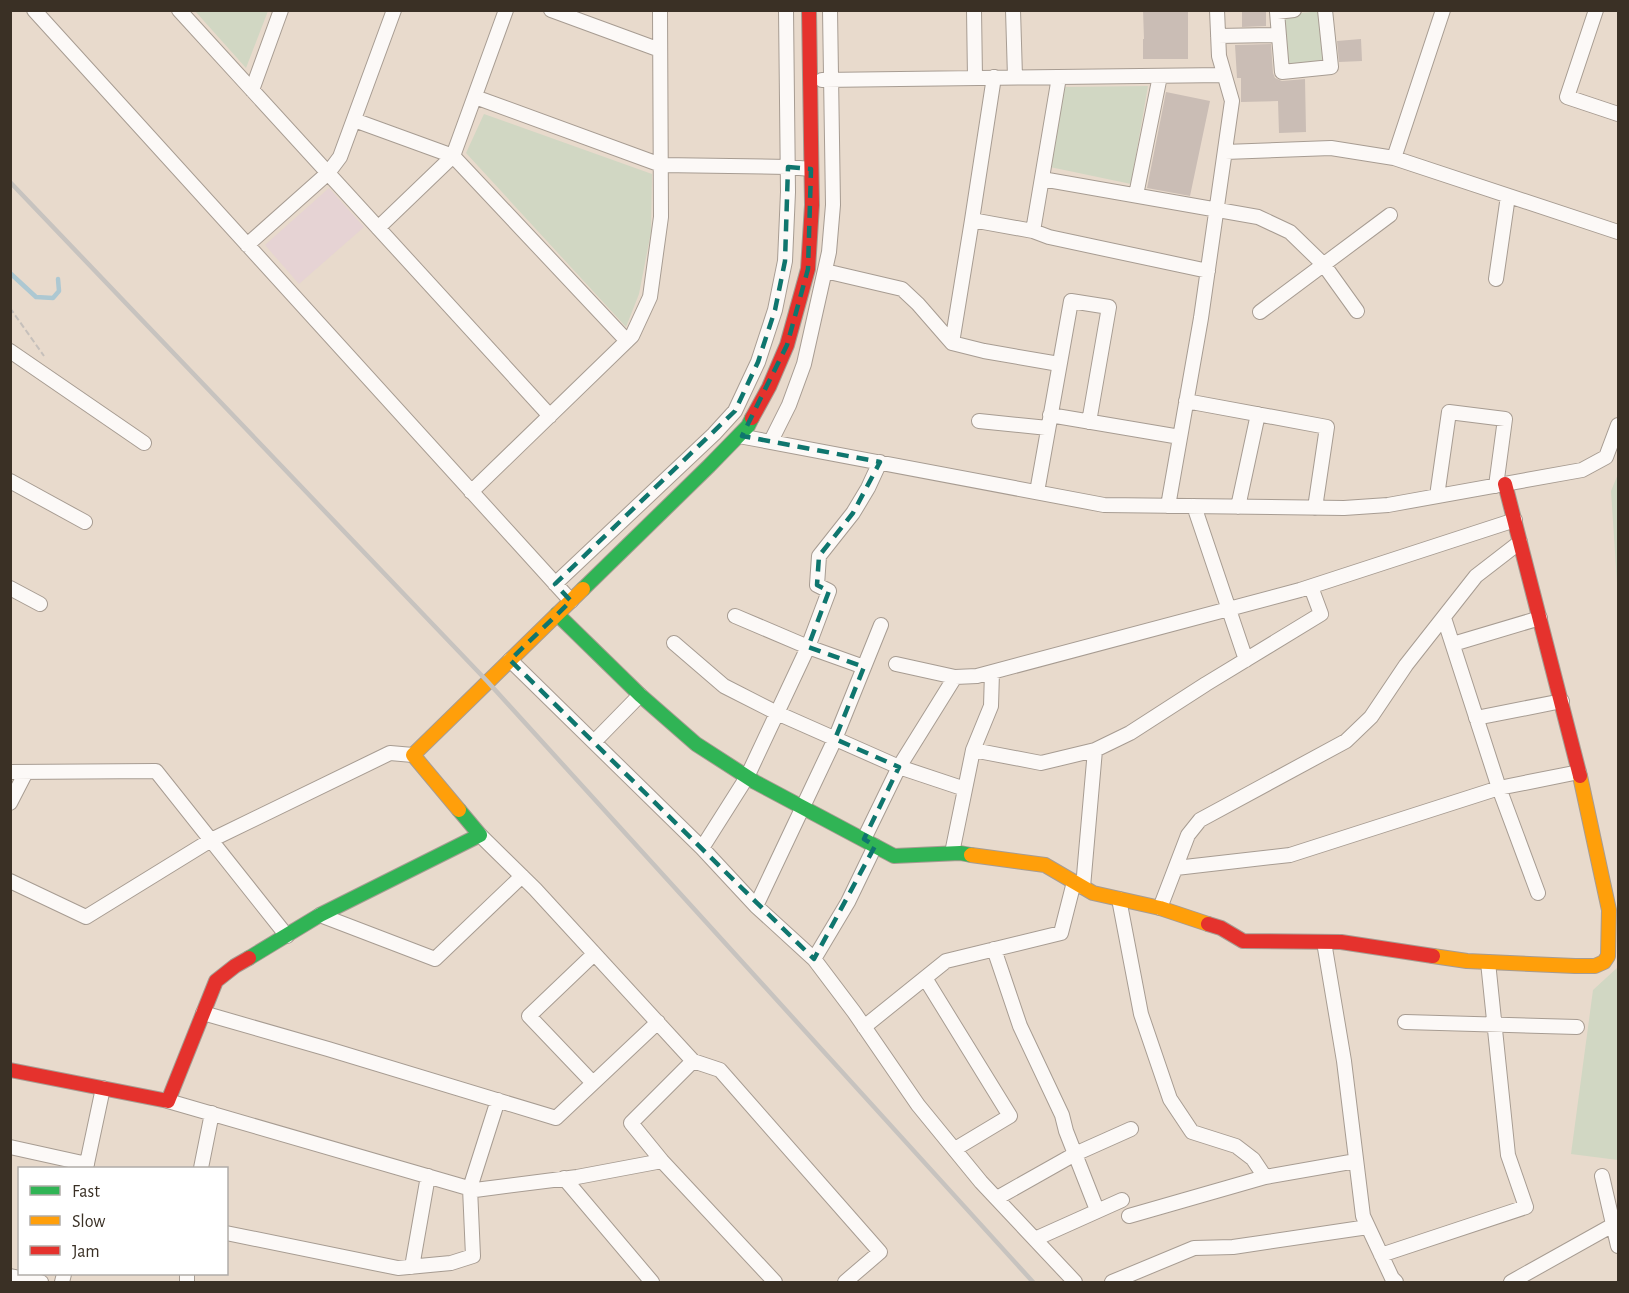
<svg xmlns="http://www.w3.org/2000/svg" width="1629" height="1293" viewBox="0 0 1629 1293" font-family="'Alegreya Sans',sans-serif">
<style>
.medical{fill:#e6d3d4}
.green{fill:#d1d7c3}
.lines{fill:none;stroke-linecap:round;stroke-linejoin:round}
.stream{stroke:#adc8d2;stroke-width:4.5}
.building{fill:#cabdb5}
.street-casing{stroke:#a79c92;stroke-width:16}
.fast-casing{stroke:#a79c92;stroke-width:16}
.slow-casing{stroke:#a79c92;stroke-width:16}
.jam-casing{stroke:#a79c92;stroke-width:16}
.path{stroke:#c6c0bb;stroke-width:2;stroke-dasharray:6 3;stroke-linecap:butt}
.street{stroke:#fcf9f7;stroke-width:14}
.fast{stroke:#30b455;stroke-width:14}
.slow{stroke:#ff9f0a;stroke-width:14}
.jam{stroke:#e5322d;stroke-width:14}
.rail{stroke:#c7c3bf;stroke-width:4.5}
.marked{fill:none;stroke:#0f766e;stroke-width:4.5;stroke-dasharray:12 8;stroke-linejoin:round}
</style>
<rect width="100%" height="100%" fill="#e8dacc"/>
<path class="medical" d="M329,188l35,39 -65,57 -34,-39z"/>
<path class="green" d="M195,11h73l-22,57z
M1322,11l5,53 -42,4 -5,-53z
M1148,86l-17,98 -81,-17 14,-80z
M484,114l168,60 -1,58 -12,62 -13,33 -160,-174z
M1618,474v124l-7,-107z
M1618,967v193l-47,-6 22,-164z"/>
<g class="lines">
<path class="stream" d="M10,273l26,24 17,1 6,-7 -1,-12"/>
</g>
<path class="building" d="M1143,10h45v49h-45v-20h1z
M1242,10h24v16l-24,1z
M1361,39l1,22 -23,1 -2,-21z
M1271,44l2,29 2,5 7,3 23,-2 1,53 -27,1 -1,-32 -37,1v-24h-4l-2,-33z
M1166,92l44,9 -20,95 -43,-8z"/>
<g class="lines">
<defs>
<path id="street" d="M34,10l537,591
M179,10l371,406
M551,10l109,40
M974,10l1,68
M1013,10l2,67
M1294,10l-17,2 5,60 49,-5 -6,-57
M1596,10l-29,87 51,17
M1218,36l61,-1
M822,80l402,-5
M252,90l29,-80
M475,97l186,68 127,2 23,2
M354,120l99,36 174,185
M1225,152l106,-4 63,10 224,74
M1394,158l49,-148
M1042,179l216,38 32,15 34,33 33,46
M1136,195l24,-119
M972,220l22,-143
M378,228l75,-72 53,-146
M1033,231l16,6 159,34
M247,245l81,-72 12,-16 54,-147
M825,271l77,18 16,15 34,39 32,8 75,13
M1496,279l12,-83
M1260,312l130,-97
M952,343l20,-123 61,11 26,-154
M10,351l134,92
M1186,401l141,26 -12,81
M1050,415l130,22
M979,421l69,7
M739,436l365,69 240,3 44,-3 194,-35 24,-13 12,-32
M771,441l18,-36 15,-41 25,-112 4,-47 -3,-195
M10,481l75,41
M471,492l161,-156 18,-39 11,-80 -1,-207
M1037,492l34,-191 38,6 -20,115
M1437,496l12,-84 56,7 -9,67
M1168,506l33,-188 31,-217 -13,-45 -2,-46
M1194,506l52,154
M1238,507l20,-93
M555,584l159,-150 21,-23 23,-49 17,-52 10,-49 3,-69 -2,-182
M10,588l30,16
M735,616l73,31 56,20
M1444,618l55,170 39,105
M674,643l50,43 53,27 122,54 66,22
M1453,644l87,-26
M510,660l192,188 54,58 58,53 40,53 64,93 63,77 94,100
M896,664l59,13 22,-1 323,-86 215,-70
M1476,718l86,-17
M594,742l46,-47
M973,750l68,13 54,-13 35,-17 76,-49 115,-70 -10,-27
M10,772l146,-1 131,165
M10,803l16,-31
M480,835l55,54 158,172 27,9 160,182 -35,30
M864,839l35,-72 56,-90
M702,848l45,-71 61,-130 21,-56 -12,-6 2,-29 34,-43 15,-25 12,-26
M952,853l21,-103 18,-44 1,-34
M1176,868l114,-13 209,-67 80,-16
M10,881l76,36 125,-77 179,-87 23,2
M1083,887l12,-137
M1119,899l22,115 29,85 22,33 44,14 17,13 12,18 91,-16
M756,906l79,-167 46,-114
M1160,908l28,-73 12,-15 146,-79 25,-24 35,-52 70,-89 44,-34
M320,915l115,44 87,-83
M1324,942l20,119 19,155 29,62 4,4
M994,949l26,77 42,89 4,16 31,79
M814,959l34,-57 27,-56
M925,978l85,138 -55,33
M203,1013l125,36 228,69 102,-96
M1405,1022l172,5
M864,1027l82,-66 115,-28 13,-51
M693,1061l-62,62 31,38 113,121
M593,1083l-64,-67 65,-62
M168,1101l307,89 102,-13 85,-16
M10,1147l77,17
M86,1168l17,-80
M201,1168l11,-55
M1602,1176l16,70
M564,1178l88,104
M997,1198l78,-44 56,-25
M1129,1216l136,-39
M226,1233l172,35 53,-5 22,-7 -3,-68 28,-88
M1035,1239l87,-39
M1381,1255l145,-48 -18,-52 -20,-193
M412,1267l16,-91
M10,1276l31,6
M62,1282l2,-8
M187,1282v-8
M1112,1282l82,-34 39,-1 135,-20
M1511,1282l102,-57"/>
<path id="fast" d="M583,589l126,-123 39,-40 4,-8
M557,614l83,81 56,49 59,38 139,74 66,-3 11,2
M249,958l71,-43 160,-80 -21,-25"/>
<path id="slow" d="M459,810l-46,-55 170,-166
M971,855l74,10 48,28 67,15 48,16
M1433,956l34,5 108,5h20l9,-4 4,-6 1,-46 -29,-134"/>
<path id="jam" d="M752,418l17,-31 18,-42 21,-76 4,-64 -3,-195
M1505,484l75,292
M1208,924l13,4 22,13 98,1 92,14
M10,1070l158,31 48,-120 19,-15 14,-8"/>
</defs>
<use href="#street" class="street-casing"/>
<use href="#fast" class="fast-casing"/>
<use href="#slow" class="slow-casing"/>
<use href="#jam" class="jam-casing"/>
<path class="path" d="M10,308l34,48"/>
<use href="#street" class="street"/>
<use href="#fast" class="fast"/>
<use href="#slow" class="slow"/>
<use href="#jam" class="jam"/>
<path class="rail" d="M10,182l477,499 546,601"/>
</g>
<path class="marked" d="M788,167l23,2 -3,100 -21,76 -45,91 138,26 -27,51 -34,43 -2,29 12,6 -21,56 56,20 -29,72 64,28 -35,72 11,7 -61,113 -304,-299 61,-59 -16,-17 180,-173 23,-49 17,-52 10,-49z"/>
<rect width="1629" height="1293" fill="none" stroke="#3a3025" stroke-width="24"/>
<rect x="18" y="1167" width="210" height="108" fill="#ffffff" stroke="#b0aca8" stroke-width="1.5"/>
<rect x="30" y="1186" width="30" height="9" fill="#30b455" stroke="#b0aca8" stroke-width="1.5"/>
<text x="72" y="1197" font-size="18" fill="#3a3025">Fast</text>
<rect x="30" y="1216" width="30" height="9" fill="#ff9f0a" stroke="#b0aca8" stroke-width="1.5"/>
<text x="72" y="1227" font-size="18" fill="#3a3025">Slow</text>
<rect x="30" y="1246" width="30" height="9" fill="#e5322d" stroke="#b0aca8" stroke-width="1.5"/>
<text x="72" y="1257" font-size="18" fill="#3a3025">Jam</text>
</svg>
